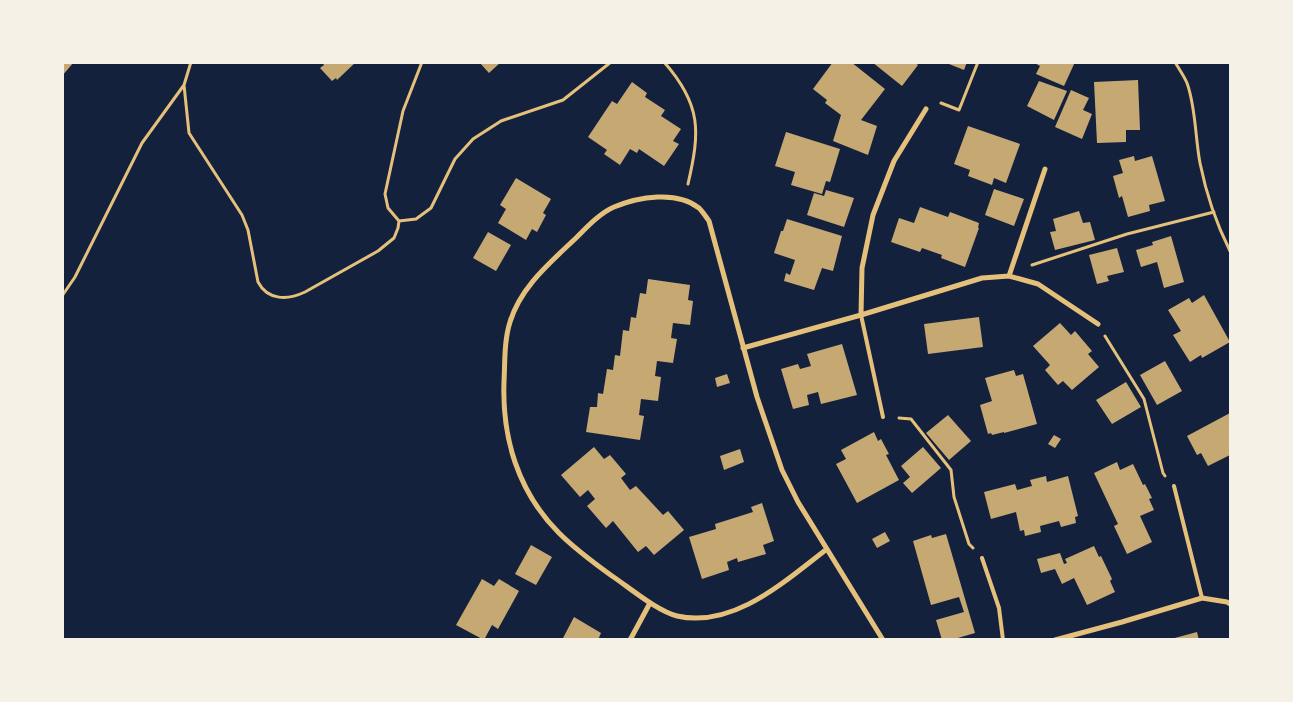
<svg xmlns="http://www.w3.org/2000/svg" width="1293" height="702" viewBox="0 0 1293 702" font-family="'Work Sans',sans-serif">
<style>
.building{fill:#c6a872}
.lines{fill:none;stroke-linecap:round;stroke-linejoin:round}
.path{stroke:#e5c07b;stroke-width:3}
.service{stroke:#e5c07b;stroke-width:4}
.minor{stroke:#e5c07b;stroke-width:5}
</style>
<rect width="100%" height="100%" fill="#14213d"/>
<path class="building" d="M62,62h12l-12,14z
M322,62h34l-19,18 -1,-2 -4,3 -12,-13 4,-3z
M479,62h22l-12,11z
M833,62h18l34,27 -24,31 16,6 -9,29 -35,-14 8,-26 -16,-12 2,-3 -14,-11z
M872,62h43l3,3 -16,21z
M944,62h23l-3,8z
M1033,62h42l-11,24 -28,-12 4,-8z
M1138,80l2,50h-14v12l-29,1 -3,-61z
M1039,81l28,10 -13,29 -27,-14z
M632,82l15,11 -2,4 20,13 -4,6 20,13 -8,12 6,3 -15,22 -25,-17 -2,4 -7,-4 -10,16 -16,-11 3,-4 -19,-13 24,-36 5,3z
M1071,90l18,8 -6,12 9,4 -10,25 -27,-12z
M968,126l52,18 -14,39 -12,-5 -2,7 -24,-9 2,-6 -16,-6z
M786,132l54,17 -10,33 -4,-1 -4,13 -31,-9 4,-13 -20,-6z
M1134,156l1,5 17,-5 13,45 -16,4 1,6 -22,6 -6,-21 -3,2 -6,-22 10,-3 -4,-13z
M516,178l35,21 -8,14 3,2 -9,17 -5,-3 -6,11 -28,-17 8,-14 -6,-4z
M994,189l30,10 -10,27 -29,-11z
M826,190l28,8 -10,29 -37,-12 7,-22 10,3z
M920,207l28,10 2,-5 29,11 -1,5h1l-14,39 -24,-9 1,-3 -20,-7 -2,4 -29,-10 8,-24 15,5z
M1079,211l4,12 7,-1 5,18 -40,10 -5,-18 6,-1 -3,-12z
M787,219l55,17 -9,35 -11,-3 -8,22 -30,-9 2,-8 4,2 5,-15 -21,-7 7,-22h2z
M488,232l23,13 -15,26 -23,-13z
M1171,236l13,46 -20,6 -7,-26 -16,5 -5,-17 17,-5 -1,-3z
M1117,248l7,24 -17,4 2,5 -12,3 -8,-29z
M648,279l42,6 -2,15 5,1 -3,24 -17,-2 -2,15 6,1 -4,24 -16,-2 -2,15 6,1 -3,24 -17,-2 -2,16 5,1 -4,24 -54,-8 4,-25h7l1,-14 5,1 4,-25 6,1 2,-15 5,1 3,-26 6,1 2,-14 5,1 4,-25 6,1z
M1204,295l26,47 -28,16 -1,-3 -11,7 -17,-27 8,-4 -13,-21 21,-12 3,5z
M979,317l4,30 -55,7 -4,-30z
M1060,323l11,12 4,-4 17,20 -4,3 11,13 -27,23 -9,-9 -5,4 -13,-15 5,-5 -17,-19z
M842,344l15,51 -36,9 -3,-12 -11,3 2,10 -16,4 -12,-40 17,-5 2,5 11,-3 -4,-12z
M1165,361l17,30 -25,14 -17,-30z
M1014,370l2,6 7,-2 14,50 -33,9v-1l-12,3 -1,-2 -3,1 -8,-29 12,-4 -7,-23z
M727,374l3,9 -13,4 -2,-9z
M1126,382l15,25 -29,17 -16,-24z
M1230,413v42l-22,11 -7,-13 -4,2 -10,-19z
M948,415l23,26 -22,19 -23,-27z
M874,432l4,9 3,-2 8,15 -3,1 13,25 -42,23 -21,-39 10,-5 -5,-9z
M1054,435l7,4 -6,9 -7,-4z
M594,447l10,12 6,-4 16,19 -5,4 9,12 6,-4 27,29 5,-4 16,19 -30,25 -8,-9 -8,6 -25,-31 -7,7 -19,-22 8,-7 -7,-9 -8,7 -19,-22z
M923,447l18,21 -29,25 -9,-10 7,-6 -9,-11z
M740,449l4,13 -20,8 -4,-14z
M1117,462l3,8 13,-6 10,21 2,-1 7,14 -3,1 5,11 -14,6 12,26 -25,12 -13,-28 4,-2 -24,-51z
M1046,476l1,6 21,-6 10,40 -3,1 1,6 -15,4 -2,-6 -19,5 1,6 -16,4 -1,-6 -4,1 -4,-19 -25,7 -7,-27 31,-8 2,6 15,-4 -2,-6z
M762,503l12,38 -11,4 3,9 -28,8 -1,-4 -10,4 2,8 -27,9 -13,-42 27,-8 -1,-5 38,-12 -2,-5z
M885,532l5,9 -13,7 -5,-9z
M946,534l29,99 -24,7h-9l-6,-20 28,-8 -5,-15 -28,8 -18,-64 18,-6 1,3z
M531,545l21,12 -16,28 -21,-11z
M1094,546l5,11 2,-1 11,23 -2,2 5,11 -28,13 -13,-27 -12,6 -7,-15 -14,4 -4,-14 23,-6 4,11 3,-1 -2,-4z
M482,579l12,7 5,-7 20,12 -21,38 -6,-4 -8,15 -28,-15z
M574,617l27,16 -3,7h-36z
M1197,632l2,8h-27l-1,-1z"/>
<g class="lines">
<path class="path" d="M422,62l-19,49 -18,83 3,14 11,13 17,-2 15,-11 24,-49 18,-20 28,-18 62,-21 48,-38
M664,62c38,43 36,70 24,122
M1175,62c4,7 9,14 12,21 9,25 8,54 13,80 6,30 16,60 30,88
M184,85l5,48 53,82 6,15 10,52c10,19 30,18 47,10l73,-41 16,-13 4,-10 1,-7
M941,103l18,7 19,-48
M1032,265l95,-31 87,-22
M62,296l13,-19 67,-134 42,-58 7,-23
M1105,336l39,63 19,74 2,3
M899,418l12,1 40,51 3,27 15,47 4,4"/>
<path class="service" d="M861,315l22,102
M1174,486l28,112
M982,558l17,50 4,32"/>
<path class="minor" d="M1009,276l36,-107
M861,315l1,-47 11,-53 21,-54 32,-52
M743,348l118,-33 121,-37 27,-2 29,8 60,40
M827,549c-41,31 -93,80 -150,67 -20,-5 -47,-28 -65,-40 -18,-13 -37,-27 -53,-43 -41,-41 -57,-95 -55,-151 1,-20 0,-41 6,-60 11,-36 41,-60 67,-85 10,-10 23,-24 37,-30 24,-10 63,-17 85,1 4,4 7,9 10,13l48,176 25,73 16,32 85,138
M630,640l20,-37
M1055,640l67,-18 80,-24 25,4 3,2"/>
</g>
<rect width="1293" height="702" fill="none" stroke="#f6f1e7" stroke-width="128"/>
</svg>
